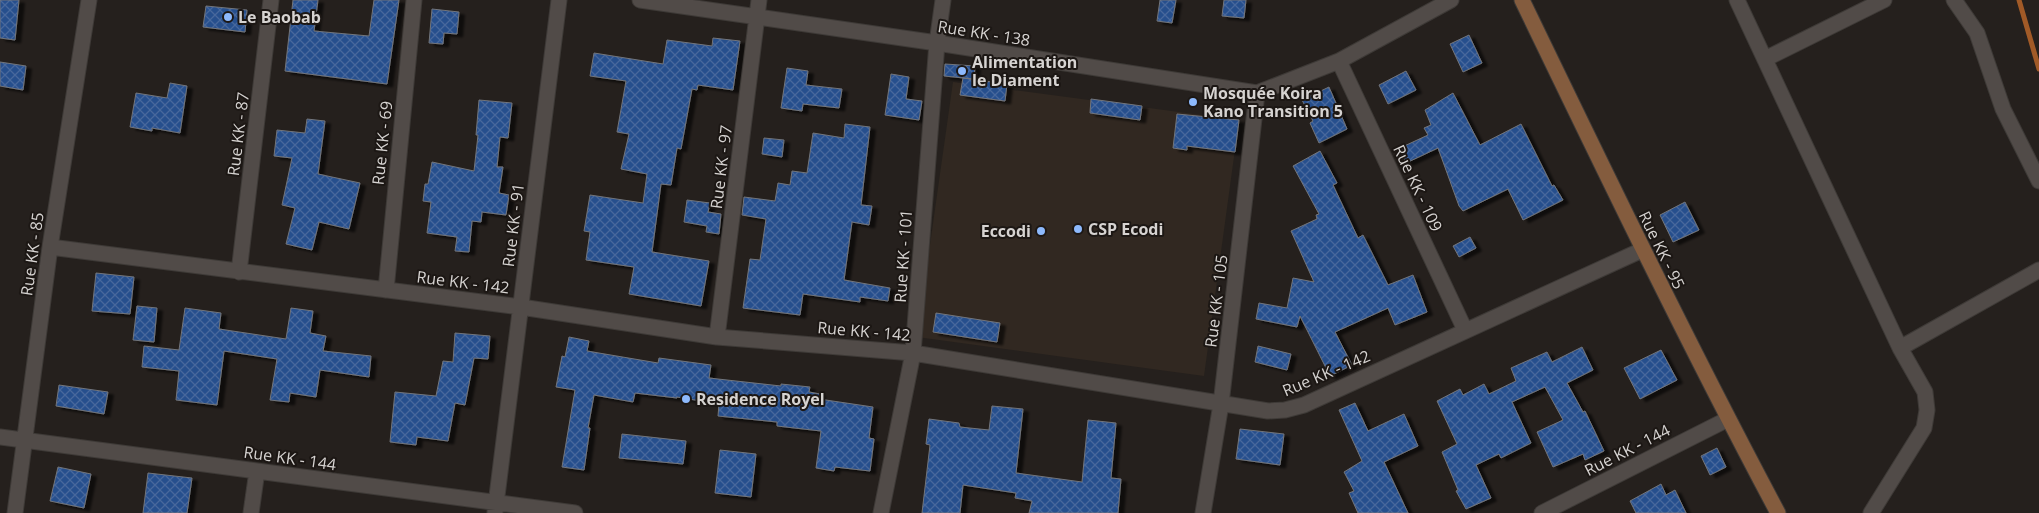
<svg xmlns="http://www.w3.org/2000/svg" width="2039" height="513" viewBox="0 0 2039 513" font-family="'Open Sans',sans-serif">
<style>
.built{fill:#312821}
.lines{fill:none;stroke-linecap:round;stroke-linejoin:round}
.stream{stroke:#a15a27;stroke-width:5}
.building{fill:url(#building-cross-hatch);stroke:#72757b;filter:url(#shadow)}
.street-casing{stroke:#3e3a37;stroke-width:17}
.secondary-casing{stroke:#3e3a37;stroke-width:17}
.street{stroke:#514b48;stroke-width:15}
.secondary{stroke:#845c3e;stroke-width:15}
.poi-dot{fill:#8db9fc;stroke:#1c1714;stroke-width:2}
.labels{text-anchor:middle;stroke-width:4;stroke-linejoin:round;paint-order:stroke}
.poi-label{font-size:16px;font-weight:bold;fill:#d6d3d1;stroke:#1c1714;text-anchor:start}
.street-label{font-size:16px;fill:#d6d3d1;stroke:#1c1714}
</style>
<defs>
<pattern id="building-cross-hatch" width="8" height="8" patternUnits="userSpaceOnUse" patternTransform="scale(1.25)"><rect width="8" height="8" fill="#274f8d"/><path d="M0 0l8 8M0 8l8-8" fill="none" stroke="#46679c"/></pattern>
<filter id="shadow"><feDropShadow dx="5.5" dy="3" stdDeviation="1" flood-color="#0009"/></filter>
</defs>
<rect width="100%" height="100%" fill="#25201d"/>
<path class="built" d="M953,82l286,38 -35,256 -287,-39z"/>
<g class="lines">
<path class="stream" d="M2019,0l20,69"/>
</g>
<path class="building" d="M0,0h19l-4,40 -15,-2z
M293,0h25l-4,31 55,5 5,-36h25l-12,84 -102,-13z
M1160,0h16l-4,23 -15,-2z
M1224,0h22l-2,18 -22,-2z
M206,6l41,4 -2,22 -42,-5z
M432,9l27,3 -2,22 -13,-1 -1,11 -14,-1z
M1469,35l13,28 -19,9 -13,-28z
M713,38l27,3 -7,49 -35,-5 -1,5 -5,-1 -11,60 -4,-1 -6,37 -10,-1 -9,68 57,9 -8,45 -72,-12 5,-27 -48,-7 4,-28 -6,-1 6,-36 53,8 4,-29 -26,-5 8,-35 -12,-2 9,-51 -36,-5 4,-23 69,11 4,-24 45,6z
M0,62l26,4 -3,24 -23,-4z
M945,64l30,2 -1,13 -30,-3z
M787,68l21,3 -2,14 36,4 -3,19 -36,-4 -1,7 -21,-3z
M1406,71l10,19 -28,14 -9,-19z
M891,74l18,3 -3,22 16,2 -3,19 -34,-5z
M963,78l44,6 -2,17 -45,-6z
M170,83l17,3 -7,47 -28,-5v3l-22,-4 6,-34 31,5z
M1329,87l18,42 -28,14 -9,-20 3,-2 -11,-21z
M1453,93l27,52 41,-21 31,62 2,-1 9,15 -40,20 -15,-31 -45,22 -4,-5 -21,-58 -32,15 -6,-15 28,-13 -4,-7 7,-3 -6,-15z
M1091,99l51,7 -2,14 -50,-7z
M479,100l33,3 -4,35 -8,-1 -3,30h6l-4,26 10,2 -3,20 -24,-3 -1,10 -9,-1 -3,31 -14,-1 2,-14 -30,-4 4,-31 -8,-1 2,-17h3l4,-22 42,9 4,-36h-2z
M1177,114l62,6 -4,32 -48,-6v4l-14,-2z
M307,119l18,2 -7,53 42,9 -11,46 -30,-7 -7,28 -26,-6 9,-36 -13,-3 10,-47 -18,-2 3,-26 28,3z
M845,124l25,3 -9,78 11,1 -3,19 -17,-3 -8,58 46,8 -2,13 -28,-4v5l-57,-8 -3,21 -57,-7 7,-49 10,1 6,-41 -24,-4 2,-18 31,4 3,-18 12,2 2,-14 15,2 6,-40 31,5z
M764,138l20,2 -2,17 -20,-3z
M1320,151l17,32 -4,2 25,53 5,-3 25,50 25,-10 14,37 -32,13 -7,-17 -53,24 17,33 -22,11 -30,-60 -3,11 -41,-8 3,-16 28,5 6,-30 21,4 -23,-51 26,-12 -1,-4 3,-1 -26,-48z
M687,200l23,3 -2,9 13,2 -2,20 -13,-2 1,-6 -23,-4z
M1685,202l14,28 -26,12 -13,-27z
M1470,237l6,11 -17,9 -6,-11z
M96,273l38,4 -4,37 -38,-3z
M137,306l20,2 -3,34 -21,-2z
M185,308l36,5 -2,16 67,10 5,-31 22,3 -3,22 16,3 -3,15 48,5 -2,21 -49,-7 -4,27 -26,-4 -1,9 -19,-2 7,-41 -53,-8 -7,54 -41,-5 3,-29 -37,-4 2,-21 35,4z
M936,313l64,10 -3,19 -64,-10z
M455,333l35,3 -2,23 -14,-1 -9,47 -10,-2 -7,38 -31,-4 -1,8 -26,-3 5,-50 41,4 7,-35 10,1z
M569,337l20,4 -2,10 71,12 1,-5 52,7 -2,13 72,8v-2l29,3 -1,5 11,2 -1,5 54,8 -4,31 5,1 -4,32 -35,-4 -1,4 -18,-3 5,-37 -44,-5v-4l-59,-6 1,-12 -42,-7v1l-42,-5 -2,9 -39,-7 -6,33h2l-6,42 -22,-3 13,-77 -19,-3 6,-31 3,1z
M1258,346l33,8 -4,16 -32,-8z
M1582,347l11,23 -26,13 16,29 2,-1 19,40 -19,9 -2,-6 -30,13 -16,-35 26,-12 -18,-33 -33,15 19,41 -30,15 -2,-4 -23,11 15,33 -25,11 -10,-18 2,-1 -16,-38 15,-8 -20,-43 23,-12 3,6 21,-11 5,10 27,-13 -5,-13 36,-16 5,10z
M1661,350l16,30 -37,19 -16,-31z
M59,385l49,7 -4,22 -48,-8z
M1355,403l13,28 36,-17 14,32 -34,16 24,51h-50l-9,-20 5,-2 -10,-19 18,-11 -23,-51z
M992,406l31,3 -7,64 66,9 6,-62 28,3 -5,55 10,1 -3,34h-89l3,-12 -17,-3 1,-5 -53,-8 -3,28h-38l8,-68 -4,-1 3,-25 30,4 1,4 29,3z
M1240,429l44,5 -4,31 -44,-6z
M622,434l64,7 -3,23 -64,-6z
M1717,448l9,19 -16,8 -9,-19z
M720,450l36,4 -5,43 -36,-4z
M58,467l33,7 -7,34 -34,-7z
M148,473l44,5 -5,35h-44z
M1661,484l5,11 9,-5 11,23h-50l-6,-12z"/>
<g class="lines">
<defs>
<path id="street" d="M640,0l297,43 320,50 82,-32 112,-61
M1737,0l163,348 25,44 2,18 -3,18 -53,85
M1954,0l23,33 26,76 36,72
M1765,59l119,-59
M1339,61l126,269
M50,247l471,60 196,30 196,16 355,58 17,-1 19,-5 338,-155
M239,272l32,-272
M386,290l28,-290
M717,337l42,-337
M1900,348l139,-78
M0,437l575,76
M495,512l64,-512
M15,513l35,-266 39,-247
M251,513l6,-42
M881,513l32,-160 24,-310 6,-43
M1203,513l18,-109 36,-311
M1542,513l186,-94"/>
<path id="secondary" d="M1522,0c83,172 166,344 256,513"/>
</defs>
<use href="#street" class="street-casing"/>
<use href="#secondary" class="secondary-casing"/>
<use href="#street" class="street"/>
<use href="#secondary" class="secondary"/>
</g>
<g class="poi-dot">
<circle cx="228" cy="17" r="5"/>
<circle cx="962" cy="71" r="5"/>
<circle cx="1193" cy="102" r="5"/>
<circle cx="1078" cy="229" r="5"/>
<circle cx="1041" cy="231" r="5"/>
<circle cx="686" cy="399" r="5"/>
</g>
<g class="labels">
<g class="poi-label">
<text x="238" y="23">Le Baobab</text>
<text x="972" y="68">Alimentation<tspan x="972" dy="18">le Diament</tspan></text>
<text x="1203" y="99">Mosquée Koira<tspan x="1203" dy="18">Kano Transition 5</tspan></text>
<text x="1088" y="235">CSP Ecodi</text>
<text x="1031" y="237" text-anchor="end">Eccodi</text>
<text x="696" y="405">Residence Royel</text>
</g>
<g class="street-label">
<text transform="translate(984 33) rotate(9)" y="6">Rue KK - 138</text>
<text transform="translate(238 134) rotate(-83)" y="6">Rue KK - 87</text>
<text transform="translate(382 143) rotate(-84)" y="6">Rue KK - 69</text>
<text transform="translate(721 167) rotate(-83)" y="6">Rue KK - 97</text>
<text transform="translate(1418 188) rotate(65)" y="6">Rue KK - 109</text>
<text transform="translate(513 225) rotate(-83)" y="6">Rue KK - 91</text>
<text transform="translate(1662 250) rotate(64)" y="6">Rue KK - 95</text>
<text transform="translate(32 254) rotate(-82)" y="6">Rue KK - 85</text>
<text transform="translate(903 256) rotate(-86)" y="6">Rue KK - 101</text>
<text transform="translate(463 282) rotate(7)" y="6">Rue KK - 142</text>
<text transform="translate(1216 301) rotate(-83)" y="6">Rue KK - 105</text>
<text transform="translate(864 331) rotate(5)" y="6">Rue KK - 142</text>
<text transform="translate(1326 373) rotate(-23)" y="6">Rue KK - 142</text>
<text transform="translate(1627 450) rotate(-27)" y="6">Rue KK - 144</text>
<text transform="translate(290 458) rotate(8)" y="6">Rue KK - 144</text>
</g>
</g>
</svg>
